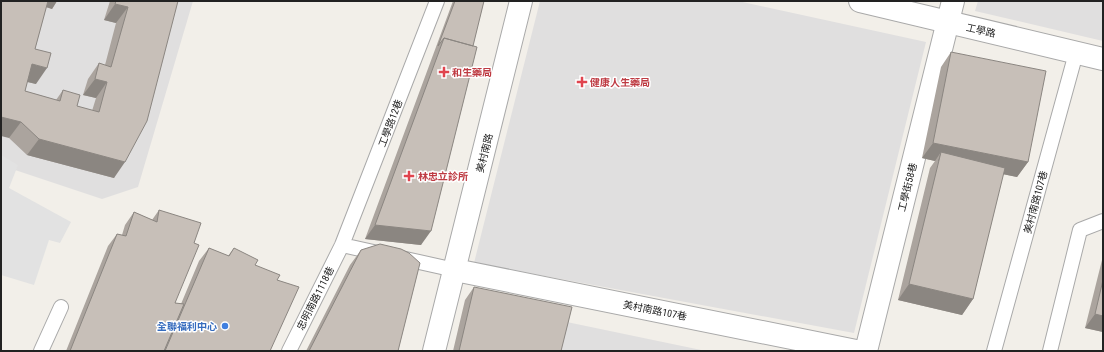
<svg xmlns="http://www.w3.org/2000/svg" width="1104" height="352" viewBox="0 0 1104 352" font-family="'Roboto Condensed','Noto Sans TC',sans-serif">
<style>
.residential{fill:#e0dfdf}
.parking{fill:#e2e2e2}
.lines{fill:none;stroke-linecap:round;stroke-linejoin:round}
.service-casing{stroke:#a9a9a9;stroke-width:16}
.minor-casing{stroke:#a9a9a9;stroke-width:24}
.tertiary-casing{stroke:#a9a9a9;stroke-width:24}
.service{stroke:#fff;stroke-width:14}
.minor{stroke:#fff;stroke-width:22}
.tertiary{stroke:#fff;stroke-width:22}
.wall{fill:#aba49e}
.shaded-wall{fill:#8b8681}
.building{fill:#c7bfb8;stroke:#8b8681}
.health-dot{fill:#e0444e;stroke:#fff;stroke-width:1.5}
.shop-dot{fill:#3f7fe0;stroke:#fff;stroke-width:1.5}
.labels{text-anchor:middle;stroke-width:3;stroke-linejoin:round;paint-order:stroke}
.street-label{font-size:10px;fill:#222;stroke:#fff}
.health-label{font-size:10px;font-weight:bold;fill:#be3a42;stroke:#fff;text-anchor:start}
.shop-label{font-size:10px;font-weight:bold;fill:#366cbe;stroke:#fff;text-anchor:end}
</style>
<rect width="100%" height="100%" fill="#f2efe9"/>
<path class="residential" d="M1,1h192l-55,186 -36,12 -99,-33 -2,-3z
M540,1h198l188,41 -72,291 -380,-70z
M978,1h125v40l-128,-30z
M562,321l144,30h-151z"/>
<path class="parking" d="M1,155l17,10 -9,23 62,34 -11,21 -11,-3 -15,45 -33,-10z"/>
<g class="lines">
<defs>
<path id="service" d="M342,245l36,8
M401,258l54,12
M41,351l20,-44
M289,351l53,-106 95,-244
M994,351l82,-298
M1050,351l30,-121 23,-9"/>
<path id="minor" d="M455,270l401,81
M866,351l87,-350"/>
<path id="tertiary" d="M860,1l243,58
M434,351l87,-350"/>
</defs>
<use href="#service" class="service-casing"/>
<use href="#minor" class="minor-casing"/>
<use href="#tertiary" class="tertiary-casing"/>
<use href="#service" class="service"/>
<use href="#minor" class="minor"/>
<use href="#tertiary" class="tertiary"/>
</g>
<path class="wall" d="M1,1h56l-5,8 -6,-2 -11,42 1,35 -9,-2 -2,9 31,9 7,-10 14,16 15,5 4,-13 -13,-3 5,-16 11,-16 6,2 11,-42 -12,-3 6,-19h68l-64,177 -87,-23 -18,-17z
M453,1h31l-63,244 -56,-6z
M951,52l77,110 -11,15 -14,-3 -30,125 -11,16 -64,-15 32,-132 5,-7 -13,-3 19,-91z
M159,210l35,33 -19,60 6,1 18,-43 10,-13 19,8 6,-8 21,17 22,15 -7,71h-204l42,-105 9,-12 5,1 3,-10 9,-13 18,8z
M361,250l37,101h-92l44,-86z
M1103,256v76l-18,-4z
M474,287l87,64h-108l12,-51z"/>
<path class="shaded-wall" d="M42,1h15l-5,8 -12,-4z
M115,4l13,3 -12,16 -12,-3z
M32,64l15,4 -11,16 -16,-4z
M95,79l12,3 -11,16 -13,-3z
M1,117l20,5 -12,16 -8,-2z
M39,139l86,23 -11,16 -87,-23z
M933,143l95,19 -11,15 -79,-16 3,-9 -6,9 -13,-3z
M375,225l56,6 -10,14 -56,-6z
M909,284l64,15 -11,16 -64,-15z
M1095,314l8,2v16l-18,-4z"/>
<path class="building" d="M1,1h47l-13,48 16,4 -4,15 -15,-4 -7,27 35,10 3,-11 17,5 -3,11 22,6 8,-30 -12,-3 4,-16 12,4 17,-60 -13,-3 1,-3h62l-31,120 -22,41 -86,-23 -18,-17 -20,-5z
M455,1h29l-11,45 -29,-8 -6,8z
M444,38l33,9 -46,184 -56,-6z
M951,52l95,19 -18,91 -95,-19z
M941,152l64,16 -32,131 -64,-15z
M159,210l42,13 -7,20 5,2 -24,58 9,1 -20,47h-94l47,-117 9,2 8,-24 23,10z
M380,244l21,5 8,4 11,10 -22,88h-89l52,-101z
M209,248l20,8 5,-8 24,12 -3,5 25,10 -3,5 22,7 -29,64h-105z
M1103,280v36l-8,-2z
M474,287l98,20 -11,44h-102z"/>
<g class="health-dot">
<path d="M442 66h4v4h4v4h-4v4h-4v-4h-4v-4h4z"/>
<path d="M580 76h4v4h4v4h-4v4h-4v-4h-4v-4h4z"/>
<path d="M407 170h4v4h4v4h-4v4h-4v-4h-4v-4h4z"/>
</g>
<circle class="shop-dot" cx="225" cy="326" r="4"/>
<g class="labels">
<g class="street-label">
<text transform="translate(981 30) rotate(13)" y="4">工學路</text>
<text transform="translate(390 123) rotate(-69)" y="4">工學路12巷</text>
<text transform="translate(484 153) rotate(-76)" y="4">美村南路</text>
<text transform="translate(907 187) rotate(-76)" y="4">工學街58巷</text>
<text transform="translate(1035 202) rotate(-75)" y="4">美村南路107巷</text>
<text transform="translate(315 298) rotate(-63)" y="4">忠明南路1118巷</text>
<text transform="translate(655 310) rotate(11)" y="4">美村南路107巷</text>
</g>
<g class="health-label">
<text x="452" y="76">和生藥局</text>
<text x="590" y="86">健康人生藥局</text>
<text x="418" y="180">林忠立診所</text>
</g>
<g class="shop-label">
<text x="217" y="330">全聯福利中心</text>
</g>
</g>
<rect width="1104" height="352" fill="none" stroke="#222222" stroke-width="4"/>
</svg>
